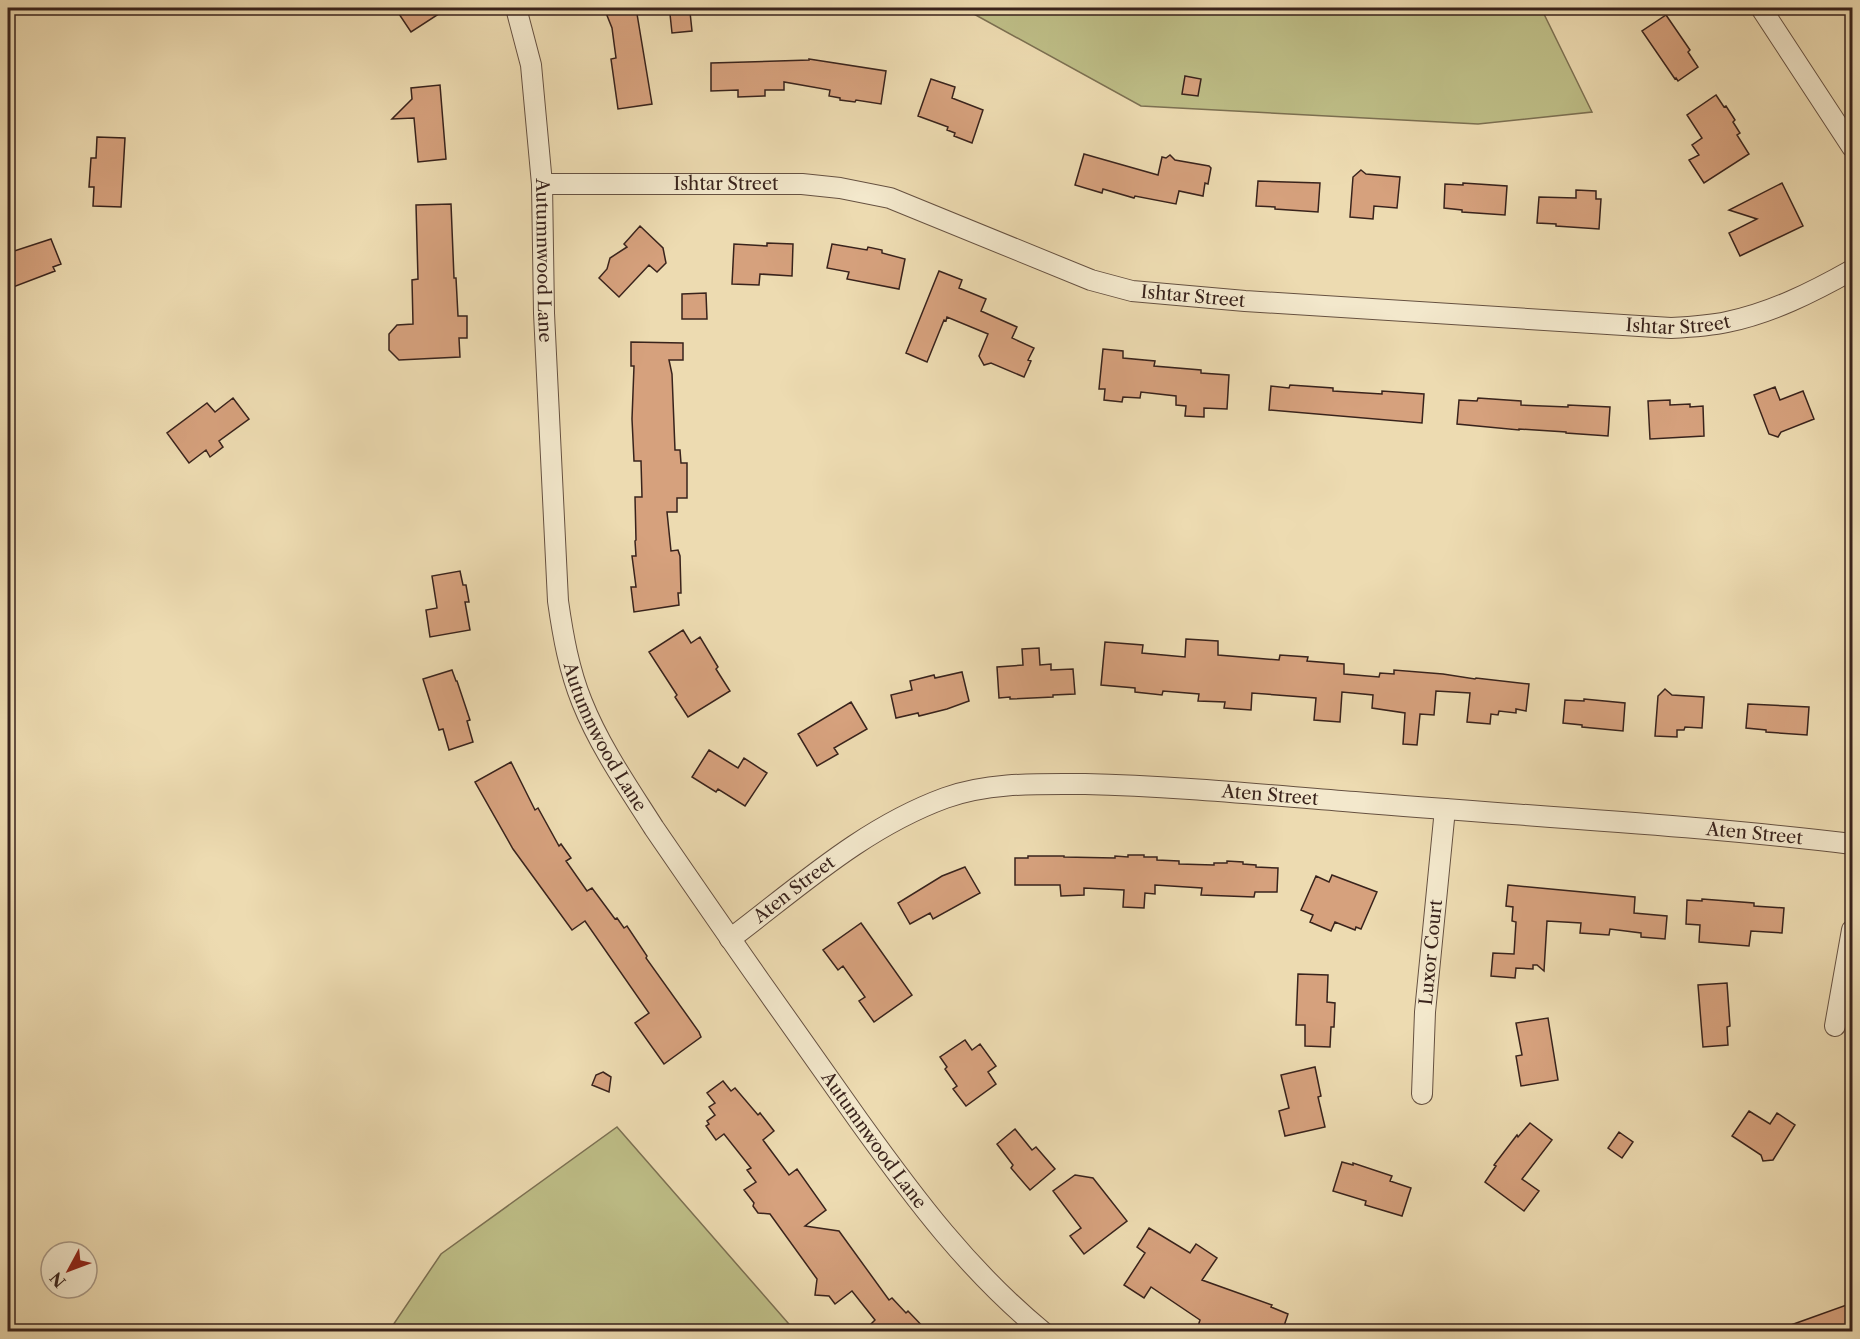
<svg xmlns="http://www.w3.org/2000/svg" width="1860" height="1339" viewBox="0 0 1860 1339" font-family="'Libre Caslon Text',serif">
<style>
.green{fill:#bebe87;stroke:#7c7052;stroke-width:1.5}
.building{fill:#d6a17d;stroke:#39231c;stroke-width:1.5}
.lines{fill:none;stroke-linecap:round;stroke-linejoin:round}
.street-casing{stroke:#665141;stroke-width:22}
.street{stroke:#f3e8cc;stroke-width:20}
.labels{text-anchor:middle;stroke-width:4.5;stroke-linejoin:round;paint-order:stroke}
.street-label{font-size:18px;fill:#39231c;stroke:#f3e8cc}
</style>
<rect width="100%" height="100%" fill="#eddbb1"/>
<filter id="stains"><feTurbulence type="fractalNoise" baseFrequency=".00333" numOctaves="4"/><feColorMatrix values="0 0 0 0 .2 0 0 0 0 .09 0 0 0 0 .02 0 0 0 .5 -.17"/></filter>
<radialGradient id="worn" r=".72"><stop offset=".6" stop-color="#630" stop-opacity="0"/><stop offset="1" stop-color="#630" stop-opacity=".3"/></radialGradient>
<path class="green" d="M963,8h578l51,104 -114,12 -337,-18z
M617,1127l178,204h-406l52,-77z"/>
<path class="building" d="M395,8h53l-37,24z
M604,8h32l16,96 -34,5 -7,-50 5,-1 -4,-30z
M690,12l2,19 -20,2 -2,-19z
M1666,15l24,35 -2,2 10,15 -20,14 -2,-3 -1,1 -33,-48z
M809,59l77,12 -5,33 -25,-4 -1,2 -15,-2v-2l-11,-2 1,-6 -46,-8v8h-19v6l-27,1v-7l-27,1v-28l98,-3z
M1185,76l16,3 -3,17 -16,-2z
M931,79l24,8 -3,11 31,12 -11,33 -18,-7 1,-3 -8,-3 1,-3 -30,-11z
M440,85l6,74 -28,3 -4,-44 -22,1 20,-20 -1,-11z
M1716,95l8,12 2,-1 9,14 -2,2 7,11 -3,2 12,19 -45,29 -15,-23 10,-5 -7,-10 10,-7 -15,-23z
M97,137l28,1 -4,69 -28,-1 1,-19h-5l2,-29h5z
M1084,154l74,21 4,-18 4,1 4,-3 5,5 34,6 2,2 -3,16 -3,-1 -2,13 -24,-5 -3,13 -41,-8 -1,2 -31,-9 -1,4 -27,-8z
M1361,170l5,4 34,3 -3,31 -23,-2 -1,13 -23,-2 3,-40z
M1258,181l62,2 -2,29 -43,-3v-2l-19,-1z
M1463,183l44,3 -2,29 -43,-3v-2l-18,-2 1,-24 18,1z
M1782,183l21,43 -63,30 -11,-23 28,-14 -28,-9z
M1576,190l20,1v8h5l-2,30 -43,-3v-2l-19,-1 2,-26 37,1z
M451,204l3,74h2l2,38h9v22h-8l1,19 -61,3 -10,-10v-16l8,-9 16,-1 -1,-44 6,-1 -2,-74z
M640,226l23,22 3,15 -9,9 -8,-7 -30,32 -20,-19 8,-9 3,-11 17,-11 -3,-3z
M51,239l10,25 -8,3 2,4 -47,18v-36z
M767,243l26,1 -1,32 -32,-2 -1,11 -27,-1 2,-40 33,2z
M832,244l35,6 1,-3 14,3v3l23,6 -6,30 -52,-10 2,-7 -22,-4z
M939,271l23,9 -3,8 27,11 -5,12 36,16 -5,11 22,10 -6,12 3,1 -7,16 -33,-14 -7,2 -5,-9 9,-22 -41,-17 -1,4 -2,-1 -17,42 -21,-9z
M706,293l1,26h-25v-25z
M631,342l52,1v17h-14l3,14 3,76h5l1,13h6v35h-10v14h-10l4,39 7,-1 2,6 1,37h-3l1,12 -45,7 -3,-25h5l-4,-31h4l-1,-15 1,-1 -1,-43h7l-1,-36h-7l-2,-42 2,-53h-3z
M1103,349l20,2v7l32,3 -1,5 47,4v3l28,2 -2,34 -23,-1v9l-19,-1 1,-10 -10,-1v-9l-35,-4 -1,6 -17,-1 -1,5 -18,-2 1,-11h-6z
M1290,385l43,3v3l49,3v-3l42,3 -2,29 -153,-13 2,-24 18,2z
M1775,387l5,13 23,-9 11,28 -33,13 -3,5 -9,-3 -15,-39z
M233,398l16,21 -30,22 4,6 -13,10 -4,-7 -17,13 -22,-30 40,-30 8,9z
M1478,398l43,3v4l47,2v-2l42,2 -2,29 -42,-3v-1l-47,-3v1l-62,-6 2,-24 18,1z
M1670,400v5l20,-1v3l13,-1 1,30 -54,3 -2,-38z
M460,571l3,14h3l3,17h-4l5,28 -40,7 -4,-27 11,-2 -5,-32z
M683,630l8,13 9,-6 18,30 -2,2 14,22 -42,26 -13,-20 2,-2 -28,-43z
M1186,639l32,2v14l61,5 1,-5 28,2 -1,4 37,3v10l35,3 1,-4 14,1v-4l49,4 32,5 1,-1 53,6 -3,27 -10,-2v4l-17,-2 -1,4 -7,-1 -1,10 -23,-2 3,-29 -34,-2 -2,24 -14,-1 -3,31 -14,-1 2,-31 -33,-5 1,-13 -31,-3 -2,30 -26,-2 2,-22 -64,-5 -1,17 -27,-2 1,-6 -27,-1 1,-7 -36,-3 -1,4 -27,-3v-4l-34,-3 4,-43 38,3 -1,8 43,4z
M1039,648l1,17 11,-1v6l22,-1 2,25 -22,1v2l-43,2v-2l-11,1 -2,-31 26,-2 -1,-16z
M452,670l4,11h1l13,39 -3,1 6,21 -24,8 -6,-21 -4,1 -16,-51z
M962,672l7,29 -22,8 -28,7 -1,-3 -22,5 -5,-23 21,-5 -2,-9 24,-6 1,3z
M1665,689l7,6 32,2 -2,31 -17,-1 -1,3h-7v7l-22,-1 3,-40z
M1584,699l41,4 -2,28 -41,-4v-2l-19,-2 2,-23 19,1z
M851,702l16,27 -33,19 4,6 -21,12 -19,-32z
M1748,704l61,3 -2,28 -41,-3v-2l-20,-2z
M709,750l29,18 6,-10 23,15 -22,33 -27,-17 -2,3 -24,-15z
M511,762l24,48 3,-2 21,38 2,-2 10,14 -5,3 21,30 5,-3 23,31 2,-1 7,10 3,-2 20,30 -1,2 53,74 2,5 -37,27 -29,-41 14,-10 -64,-92 -13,9 -59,-81 -38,-67z
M1128,855h16v2h13v3l22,1v3l35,1v-2h13v-2l16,1v2l13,1v2l22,1 -1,24h-22l-1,5 -53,-2 1,-7 -47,-3v9l-10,-1 -1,15 -21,-1 1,-17 -40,-2v7l-23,1 -1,-11h-45v-27h13v-2h36v1l51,1v-2l13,1z
M965,867l15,26 -47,26 -3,-6 -20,11 -12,-21 44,-27z
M1332,875l45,17 -16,37 -5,-2 -1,3 -20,-8 -4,9 -21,-9 3,-7 -12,-5 15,-34 13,6z
M1508,885l127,12 -1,16 33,3 -2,23 -24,-2v-4l-31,-4 -1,6 -29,-2 1,-10 -34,-2 -3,50 -7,-6h-4v4l-17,-1 -1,10 -24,-2 2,-23 21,1 2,-32 -4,-1 1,-14 -7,-1z
M1702,899l52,4v3l30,2 -2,25 -31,-2 -2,15 -50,-4 1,-17 -14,-1 1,-24 15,1z
M861,923l51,72 -38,27 -15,-21 6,-4 -22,-31 -5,4 -15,-20z
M1298,974l30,1 -1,27 8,1 -1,24h-3l-1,20 -25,-1v-21h-9z
M1727,983l3,43 -3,1 1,18 -25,2 -5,-62z
M1548,1018l10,62 -37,6 -5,-30 6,-1 -6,-32z
M965,1040l7,10 8,-6 16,22 -8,6 8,12 -30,22 -13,-17 4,-3 -12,-17 2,-2 -7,-10z
M1315,1067l6,29 -3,1 7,30 -40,9 -6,-25 10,-3 -8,-33z
M603,1072l8,5 -2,15 -17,-7 4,-10z
M723,1081l8,10 4,-3 23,27 2,-2 14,18 -11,9 26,35 8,-6 29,41 -21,16 34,5 50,69 3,-2 14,15 2,-2 20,21h-65l12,-12 -23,-29 -17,13 -6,-8 -14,-1 2,-16 -47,-65 -12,-1 -5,-7 1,-3 -10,-13 12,-8 -9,-12 4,-2 -27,-34 -8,6 -10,-14 3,-2 -2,-3 8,-6 -6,-8 6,-4 -8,-10z
M1749,1111l21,13 7,-11 18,12 -22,35 -10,1 -2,-6 -29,-19z
M1530,1123l22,17 -30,39 17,12 -15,20 -39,-29 11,-16 -2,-1 23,-30 1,2z
M1015,1129l17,21 4,-3 19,22 -25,21 -19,-22 2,-3 -16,-21z
M1619,1132l14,10 -11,16 -14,-10z
M1342,1162l11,3v-2l39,13 -2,5 21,7 -9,28 -37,-11 1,-4 -33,-10z
M1075,1175l18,3 34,43 -43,33 -14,-18 11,-8 -28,-37z
M1149,1228l41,25 6,-9 21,14 -15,22 70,25 -1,2 17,7 -6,18h-71l-13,-6 2,-6 -49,-33 -7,11 -20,-13 21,-32 -8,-6z
M1852,1303v29h-75v-2z"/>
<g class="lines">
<defs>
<g id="street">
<path id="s1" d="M516,8l15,57 11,119 2,129 14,288c5,35 11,69 24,101 18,45 46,85 72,126 35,51 70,102 106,153 33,46 66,93 99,140 56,78 109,149 184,211"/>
<path d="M1761,8l91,139"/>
<path id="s2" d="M542,184h260l38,4 50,10 201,82 41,11 113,10 426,27c19,-1 38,-2 56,-6 44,-9 86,-30 125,-52"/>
<path id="s3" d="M730,939c69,-52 133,-111 215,-141 44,-16 94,-14 140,-14 90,2 180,11 270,18 166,14 332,22 497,42"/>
<path d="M1835,1026l17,-96"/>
<path id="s4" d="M1422,1094l3,-82 20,-203"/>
</g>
</defs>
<use href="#street" class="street-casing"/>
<use href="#street" class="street"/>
</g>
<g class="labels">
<g class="street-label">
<text dy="6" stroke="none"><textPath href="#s2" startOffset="184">Ishtar Street</textPath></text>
<text dy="6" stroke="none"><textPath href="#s1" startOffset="255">Autumnwood Lane</textPath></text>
<text dy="6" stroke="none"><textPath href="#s2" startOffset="670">Ishtar Street</textPath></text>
<text dy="6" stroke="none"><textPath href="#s2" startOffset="1156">Ishtar Street</textPath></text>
<text dy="6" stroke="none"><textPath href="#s1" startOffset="741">Autumnwood Lane</textPath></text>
<text dy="6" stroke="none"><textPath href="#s3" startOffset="585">Aten Street</textPath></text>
<text dy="6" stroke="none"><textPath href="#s3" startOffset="1071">Aten Street</textPath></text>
<text dy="6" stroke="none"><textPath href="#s3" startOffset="81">Aten Street</textPath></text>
<text dy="6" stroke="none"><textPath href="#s4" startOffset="142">Luxor Court</textPath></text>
<text dy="6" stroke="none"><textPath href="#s1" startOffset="1227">Autumnwood Lane</textPath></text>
</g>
</g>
<rect width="1860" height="1339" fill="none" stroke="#eddbb1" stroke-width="30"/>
<rect x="9" y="9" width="1842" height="1321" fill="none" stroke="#39231c" stroke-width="3"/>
<rect x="15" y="15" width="1830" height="1309" fill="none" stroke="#39231c" stroke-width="1.5"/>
<g transform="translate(69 1270) rotate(229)"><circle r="28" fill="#f3e8cc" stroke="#a99986" stroke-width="1.5"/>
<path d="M0-4.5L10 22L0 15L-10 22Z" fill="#8f2418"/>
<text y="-9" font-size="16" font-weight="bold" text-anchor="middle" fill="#39231c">N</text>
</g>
<rect width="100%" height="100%" filter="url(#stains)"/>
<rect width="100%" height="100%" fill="url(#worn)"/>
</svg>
